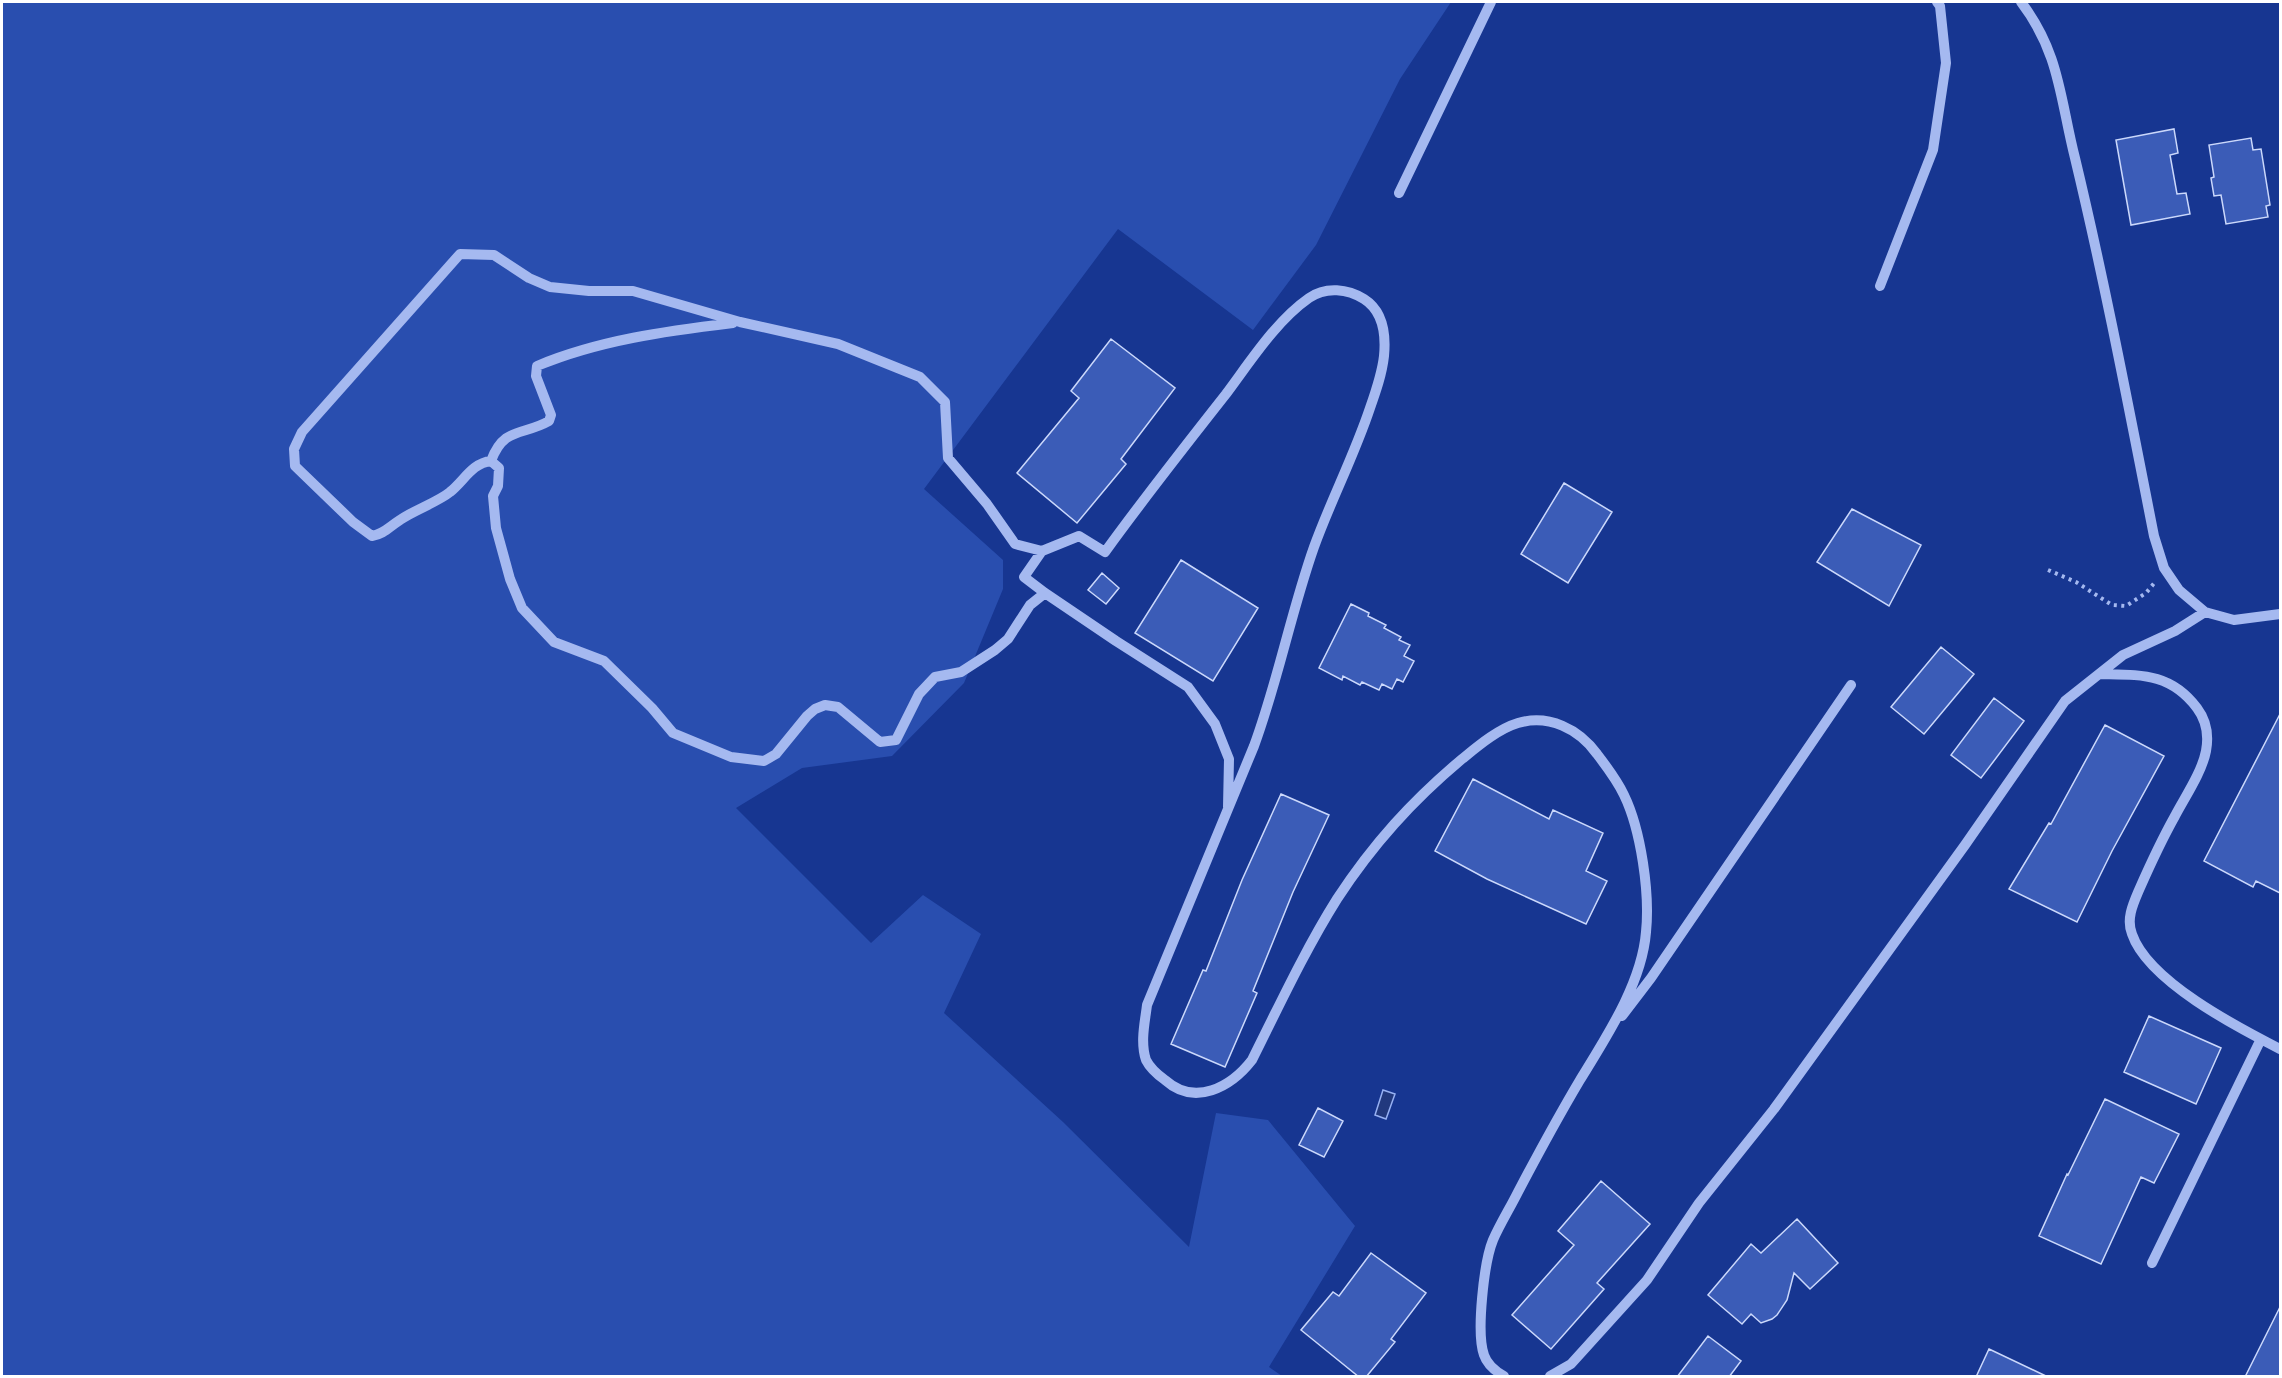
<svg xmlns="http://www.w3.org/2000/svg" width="2282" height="1378" viewBox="0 0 2282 1378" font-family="'Source Sans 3',sans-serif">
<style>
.green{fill:#294eaf}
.water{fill:#22397e;stroke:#97b1f3;stroke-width:1.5}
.building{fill:#3b5cb7;stroke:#cbd8fb;stroke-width:1.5}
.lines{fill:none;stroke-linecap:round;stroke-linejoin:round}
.path{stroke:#a5b9f0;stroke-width:4;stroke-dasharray:3 4.5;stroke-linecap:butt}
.minor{stroke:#a5b9f0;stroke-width:10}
</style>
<rect width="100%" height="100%" fill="#173691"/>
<path class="green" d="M2,2h1449l-51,77 -84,166 -63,85 -135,-101 -194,260 79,71v29l-39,94 -72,73 -90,12 -66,40 135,135 52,-48 58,39 -37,79 119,109 126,125 27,-134 52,7 87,106 -86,141 13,9h-1280z"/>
<path class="water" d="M1383,1090l12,4 -9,25 -11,-4z"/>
<path class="building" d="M2174,129l4,24 -8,2 7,39 9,-1 4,21 -59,11 -15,-85z
M2251,138l2,12 8,-1 9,56 -4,1 2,11 -42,7 -5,-29 -7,1 -3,-18 3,-1 -5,-32z
M1111,339l64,49 -54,71 5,5 -49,59 -60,-50 62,-75 -8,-7z
M1564,483l48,29 -44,71 -47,-29z
M1852,509l69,36 -32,61 -72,-44z
M1181,560l77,48 -45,73 -78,-48z
M1102,573l17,15 -13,16 -18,-14z
M1351,604l18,9 -1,3 18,9 -2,3 17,9 -2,3 11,5 -6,11 10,5 -11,21 -6,-3 -5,10 -10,-5 -3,6 -17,-8 -2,3 -17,-9 -1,4 -23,-12z
M1941,647l33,27 -50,60 -33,-27z
M1994,698l30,23 -43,57 -30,-23z
M2280,714v179l-24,-12 -3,6 -49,-26z
M2105,725l59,31 -52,95 -35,71 -68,-33 40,-66 2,1z
M1473,779l76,40 4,-9 50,23 -17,38 21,10 -21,43 -99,-45 -52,-28z
M1281,794l48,21 -36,77 -40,99 4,2 -32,74 -54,-23 32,-74 3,1 36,-91z
M2149,1016l72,32 -25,56 -72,-32z
M2105,1099l74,35 -25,49 -13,-6 -40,87 -62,-28 28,-62 1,1z
M1318,1108l25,13 -19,36 -25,-12z
M1601,1181l49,43 -53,59 7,6 -53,60 -39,-34 62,-70 -16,-14z
M1797,1219l41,44 -28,26 -16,-16 -7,27 -10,15 -5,4 -11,4 -10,-9 -9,10 -34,-29 43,-51 10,9z
M1371,1253l55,40 -35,46 4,3 -29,35h-7l-58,-47 32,-38 6,4z
M2280,1307v70h-35z
M1708,1336l33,25 -12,16h-52z
M1989,1349l59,28h-72z"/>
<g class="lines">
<path class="path" d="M2048,570l28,12 36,23 14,1 20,-13 10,-12"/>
<path class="minor" d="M2021,2c39,51 39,97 54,156 30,125 54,251 79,378l10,32 15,22 26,22 29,8 46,-6
M1399,193l92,-191
M1880,286l53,-136 13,-87 -6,-57 -3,-4
M491,461c13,-35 32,-25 58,-40l2,-6 -15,-39 1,-10c62,-26 130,-35 196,-43
M1042,551l-27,-7 -28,-40 -39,-46 -3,-56 -25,-25 -82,-33 -98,-22 -107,-31h-44l-39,-4 -21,-9 -35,-23 -34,-1 -158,178 -8,17 1,17 58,56 19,14c12,-2 17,-9 28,-16 14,-10 38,-18 50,-28 14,-11 22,-29 41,-31l8,7 -1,18 -5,10 3,32 14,51 12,29 32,34 50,19 48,47 21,25 58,24 33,4 12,-7 31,-38 8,-7 10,-4 13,2 42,35 16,-2 23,-46 16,-17 26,-5 34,-22 13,-11 22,-34 15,-12
M2099,674c40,1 71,-2 98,34 9,12 12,27 9,43 -4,21 -21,46 -31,65 -14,25 -25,49 -36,74 -6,14 -13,29 -7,44 16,47 105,93 148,115
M1228,807l1,-48 -14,-35 -27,-37 -72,-46 -71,-48 -21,-16 18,-26 37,-15 26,16c39,-54 80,-106 121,-158 24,-32 50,-73 83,-96 17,-12 39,-9 55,1 19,12 22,36 20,57 -2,18 -8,35 -14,52 -16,48 -39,92 -56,139 -23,65 -36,134 -60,199l-107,259c-2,17 -7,37 -1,55 4,8 12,15 19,20 30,27 66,7 87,-20 27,-54 53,-110 85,-161 36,-55 75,-98 125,-140 16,-13 36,-30 56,-36 31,-9 61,6 79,31 10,13 20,26 27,41 17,35 26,98 22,137 -4,51 -39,104 -66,148 -22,37 -42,74 -62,112 -8,16 -18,32 -25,48 -9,22 -17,93 -9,115 3,9 11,16 20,21
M1622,1016l29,-38 200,-293
M2152,1263l109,-224
M1550,1376l21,-12 76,-84 52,-77 75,-94 191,-264 100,-144 58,-46 52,-24 30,-19"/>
</g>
<rect width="2282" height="1378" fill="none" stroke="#ffffff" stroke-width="6"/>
</svg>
